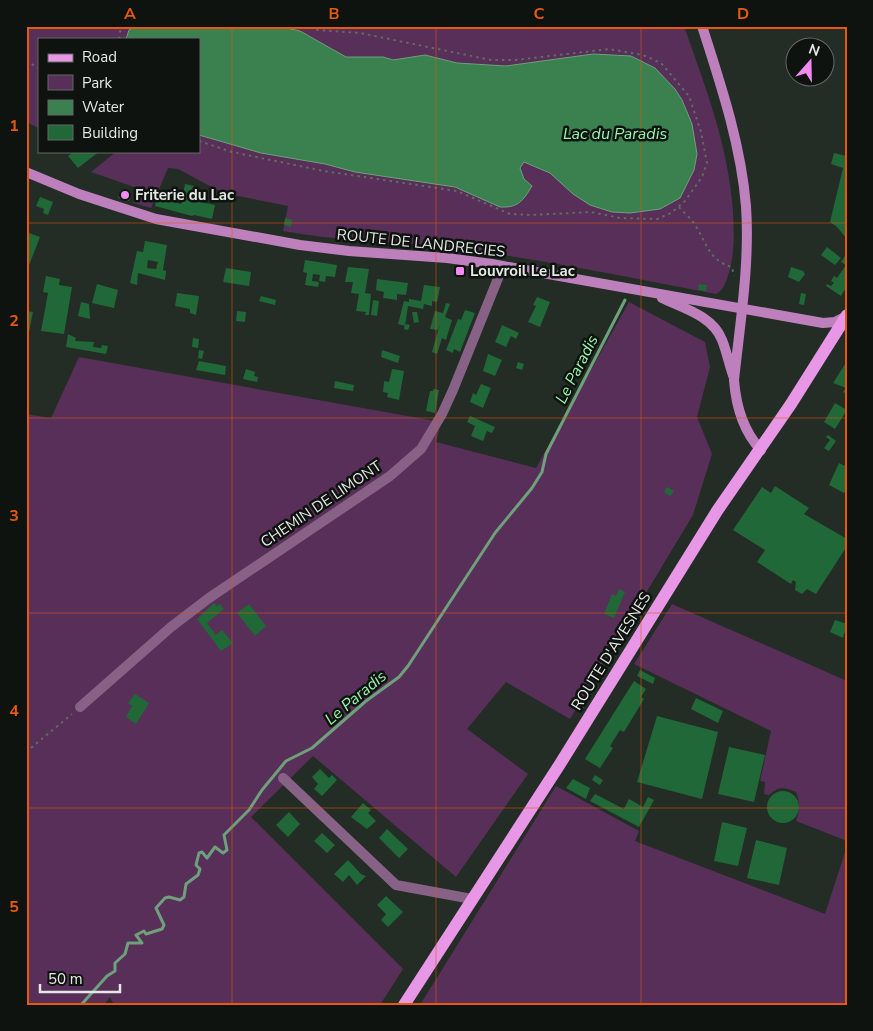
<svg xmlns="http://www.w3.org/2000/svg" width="873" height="1031" viewBox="0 0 873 1031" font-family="'Nunito Sans',sans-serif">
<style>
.green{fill:#582f58}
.water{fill:#3b804f;stroke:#6ea07c}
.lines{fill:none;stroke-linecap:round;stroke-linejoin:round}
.stream{stroke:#6ea07c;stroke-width:3}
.building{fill:#206838;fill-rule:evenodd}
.path{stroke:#626a64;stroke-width:2;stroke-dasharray:2.5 4;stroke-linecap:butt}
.street{stroke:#886187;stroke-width:10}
.secondary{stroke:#bd80bd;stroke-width:10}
.primary{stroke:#e797e6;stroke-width:12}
.grid{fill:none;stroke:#e8590c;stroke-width:1;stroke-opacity:0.55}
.poi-dot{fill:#f28af2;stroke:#0f1310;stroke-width:2}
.labels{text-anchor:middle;stroke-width:5;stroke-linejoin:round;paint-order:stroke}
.poi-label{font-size:15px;font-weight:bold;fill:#e4e9e5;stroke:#0f1310;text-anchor:start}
.street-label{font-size:15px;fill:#e4e9e5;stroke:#0f1310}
.water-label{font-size:16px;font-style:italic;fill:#96f6af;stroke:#0f1310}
.neatline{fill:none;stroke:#e8590c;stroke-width:2}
.grid-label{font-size:16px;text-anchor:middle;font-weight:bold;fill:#e8590c}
</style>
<rect width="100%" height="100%" fill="#232c25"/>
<path class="green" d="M26,26h658c22,63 44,118 49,185 1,20 2,41 -4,61 -2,8 -5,18 -13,22 -90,-17 -180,-36 -270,-47 -55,-6 -109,-6 -163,-16l5,-25 -65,-13 -45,-24 -10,-1 -17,40 -18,-5 4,-15 -46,-16 26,-21h82v-112h-160v89l-13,-6z
M629,302l76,40 5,25 -13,50 15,37 -19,61 -123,204 -64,-37 -39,47 61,45 -72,103 -143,-121 -62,61 152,152 -23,36h-266l-4,-8 -6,8h-78v-591l25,4 28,-61 362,65 -5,20 100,26z
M672,604l175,77v160l-51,-20c4,-11 4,-18 0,-29 -12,-5 -17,-6 -27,3l-5,-1 1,-12 -5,-1 11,-50 -137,-67z
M556,786l83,45 -4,10 190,73 22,-68v159h-427z"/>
<path class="water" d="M135,26h142l23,5 46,26h37l10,3 32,-5 32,8 49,3 87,-12 38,2 24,12 20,21 7,11 10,24 5,30 -3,16 -14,28 -20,11 -30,4 -18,-1 -22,-7 -17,-11 -23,-21 -26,-11 -4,6 4,11 8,7c-9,15 -14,22 -32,21l-45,-20 -100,-15 -30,-8 -64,-11 -62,-18v-96h-73l3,-9z"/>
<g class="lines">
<path class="stream" d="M81,1005l26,-29 8,-5v-8l10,-9 3,-11h14l-6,-8 8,-4 2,3 16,-5 2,-4 -8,-17 9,-10 4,-1 11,3 4,-3 2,-13 12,-9 2,-6 -4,-4 3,-12 3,-1 5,6 8,-11 8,6 4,-3 -3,-15 25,-25 13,-20 24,-29 26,-13 54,-47 33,-24 9,-11 87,-133 37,-45 10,-16 4,-18 79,-154"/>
</g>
<path class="building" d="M74,151h26l-22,17 -10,-12z
M834,153l13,3v83l-10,-12 -7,-5 13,-54 -12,-4z
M185,184l9,2 -2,7 6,4 -1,4 18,4 -3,14 -18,-4 -2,1 -37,-10 1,-8 25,6z
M121,190l10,3 -2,8 -11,-3z
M40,197l13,5 -5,13 -5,-2 1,-4 -8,-3z
M285,218l7,2 -1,7 -7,-2z
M26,232l14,5 -14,36z
M145,241l22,4 -4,25 3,1 -1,9 -27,-7 -1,12 -7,-2 7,-32 6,1zM148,260l10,2 -2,7 -9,-1z
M827,247l14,11 -6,7 -14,-10z
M847,253v33l-6,10 -15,-10 1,-2 4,2 3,-3 -3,-2 3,-5 3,2 9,-13 -5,-3z
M305,260l32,5 -2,12 -9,-1 -1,6 -6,-1 1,-6 -7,-1 -1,7 7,1 -1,5 -13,-2 2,-12 -4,-1z
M348,267l21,2 -4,24 6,1 -2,21h-4l1,-3 -10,-1 3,-17 -8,-1 2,-11h-8z
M791,267l12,4 2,3 -6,8 -11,-5z
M226,268l25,4 -2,14 -26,-4z
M46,276l14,3 -1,6 13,2 -8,47 -23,-3 7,-38 -5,-1z
M377,279l31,4 -2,12 -9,-1v6l-14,-2 1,-6 -8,-2z
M97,284l21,6 -4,18 -22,-5z
M699,284l8,1 -1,6 -8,-1z
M424,285l16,2 -3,15 -5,-1v5l-8,-2 -1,5 -15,-3 -3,20 -7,-2 6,-23 5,1v-3l12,2z
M177,293l22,3 -3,19 -6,-2v-4l-15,-3z
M801,293l5,1 -2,11 -5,-1z
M261,296l15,4 -1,5 -16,-4z
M537,297l13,5 -10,25 -12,-5 8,-16 -3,-1z
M373,300l6,1 -2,15 -6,-1z
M81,302l8,2 1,15 -12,-3z
M446,303l4,1 -5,13 7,3 -6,20 -4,-2 -5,16 -5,-2 8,-28 -2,6 -8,-1 5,-18 8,2z
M465,310l10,3 -15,39 -6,-3 -1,4 -7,-3 12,-31 3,1z
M26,311l7,1 -5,25h-2z
M237,311l9,1 -1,10 -9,-1z
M412,312h5l2,10 -5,1z
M405,324l5,1 -2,5 -4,-1z
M502,325l17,8 -3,6 -5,-3 -5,11 -11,-5z
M68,334l8,4 -1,3 19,1 -1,5 8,1 1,-3 6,1 -2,8 -40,-7z
M193,338l6,1 -1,9 -6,-1z
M199,350l5,1 -2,8 -4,-1z
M382,350l18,6 -2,7 -17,-6z
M488,354l14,6 -7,16 -12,-5z
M199,361l27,5 -1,9 -29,-5z
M847,361v33l-4,-2 3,-4 -13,-5z
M518,362l6,2 -2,6 -6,-2z
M246,369l9,3 -1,4 4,1 -1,5 -14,-3z
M392,369l12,2 -5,29 -12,-3 1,-4 -5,-1 1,-11 5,1z
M335,381l19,4 -1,6 -19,-3z
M481,384l10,4 -8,20 -13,-6 3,-9 3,2z
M433,389l6,1 -4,23 -9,-2 4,-20h3z
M835,403l12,7 -12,19 -11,-7z
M470,416l25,11 -3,6 -5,-2 -4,10 -12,-5 4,-10 -8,-4z
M828,435l8,6 -7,10 -5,-3 6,-8 -4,-3z
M839,463l8,4v21l-3,5 -15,-8z
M775,486l34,22 -5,6 43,25v7l-31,48 -9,-5 -5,5 -7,-4 1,-8 -3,-2 -2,4 -34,-22 8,-12 -32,-20 29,-43 9,6z
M667,487l7,4 -4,5 -6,-4z
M619,589l6,3 -11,26 -10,-4 8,-20 4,2z
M214,603l3,3 3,-2 4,5 -17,14 9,12 6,-5 11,13 -12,8 -24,-32z
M249,604l17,22 -11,10 -18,-23z
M835,620l12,4 -4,14 -13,-6z
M640,670l15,8 -2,6 -16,-8z
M634,681l12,8 -5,8 3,2 -20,33 -4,-2 -10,16 3,2 -13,20 -15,-9z
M135,694l14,9 -13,21 -10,-7 6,-11 -4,-3z
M696,698l27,13 -5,12 -27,-14z
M657,716l61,16 -16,67 -65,-17z
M729,747l36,8 -11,47 -36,-8z
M320,769l9,9 3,-3 5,5 -15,16 -8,-7 4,-5 -6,-7z
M595,775l8,5 -3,5 -8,-5z
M573,779l17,9 -4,11 -20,-11z
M767 807a16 16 0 1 1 32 0a16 16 0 1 1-32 0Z
M595,794l29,15 5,-10 14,8 5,-10 6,3 -15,27 -49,-26z
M363,803l8,7 -3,3 8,8 -9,8 -16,-12z
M289,812l11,12 -12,13 -12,-12z
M722,822l25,6 -9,38 -24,-5z
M387,829l21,20 -9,9 -20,-20z
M322,833l13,12 -8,8 -13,-12z
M756,840l31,8 -8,37 -32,-7z
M348,860l13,14 5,2 -9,9 -8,-10 -6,7 -9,-8z
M386,896l17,16 -15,15 -7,-7 5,-6 -9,-9z"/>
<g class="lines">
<path class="path" d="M119,39l2,-13
M26,61l13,7
M199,141l33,11 92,19 133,20 53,23 21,1 60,-3 29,6 37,1 14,-6 14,-12 17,-24 5,-14 -6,-31 -12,-36 -28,-33 -18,-8 -34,-6 -93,11h-25l-131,-27 -42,-3 -8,-4
M679,207c5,6 12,11 16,18 12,18 13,35 37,42l2,9
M26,752l46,-38"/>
<path class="street" d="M80,707l91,-80 38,-29 181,-122 31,-27 21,-35 11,-24 50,-124
M283,778l113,107 76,14"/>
<path class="secondary" d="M702,26c19,59 39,119 44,180 4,58 -6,117 -12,174 2,26 9,51 27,70
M26,172l53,22 77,25 144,26 49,6 98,7 45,6 331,59 12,-1 12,-6
M662,298c21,10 51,18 60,42 5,12 7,25 12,38"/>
<path class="primary" d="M404,1005l156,-241 157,-253 74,-107 56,-89"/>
</g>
<path class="grid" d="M232,26v979M436,26v979M641,26v979M26,223h821M26,418h821M26,613h821M26,808h821"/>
<g class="poi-dot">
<circle cx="125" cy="195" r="5"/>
<rect x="455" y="266" width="10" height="10" rx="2.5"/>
</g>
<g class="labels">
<g class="poi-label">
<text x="135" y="200">Friterie du Lac</text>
<text x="470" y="276">Louvroil Le Lac</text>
</g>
<g class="street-label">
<text transform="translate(421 243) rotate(6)" y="5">ROUTE DE LANDRECIES</text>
<text transform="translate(321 504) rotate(-34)" y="5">CHEMIN DE LIMONT</text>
<text transform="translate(611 651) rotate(-58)" y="5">ROUTE D'AVESNES</text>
</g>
<g class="water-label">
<text x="615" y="139">Lac du Paradis</text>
<text transform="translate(576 369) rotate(-63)" y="6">Le Paradis</text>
<text transform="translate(355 697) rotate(-40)" y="6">Le Paradis</text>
</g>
</g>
<rect width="873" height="1031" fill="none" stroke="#0f1310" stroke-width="55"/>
<rect x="38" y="38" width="162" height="115" fill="#0f1310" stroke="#646965"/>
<rect x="48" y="54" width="25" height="8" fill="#e797e6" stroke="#646965"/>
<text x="82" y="62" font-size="15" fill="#e4e9e5">Road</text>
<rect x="48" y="75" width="25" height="15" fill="#582f58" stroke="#646965"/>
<text x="82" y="88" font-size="15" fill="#e4e9e5">Park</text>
<rect x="48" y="100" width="25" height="15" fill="#3b804f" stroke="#646965"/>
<text x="82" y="112" font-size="15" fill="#e4e9e5">Water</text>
<rect x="48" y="125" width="25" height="15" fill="#206838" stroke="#646965"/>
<text x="82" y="138" font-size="15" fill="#e4e9e5">Building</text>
<g transform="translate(810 62) rotate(20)"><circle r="24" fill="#0f1310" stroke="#646965"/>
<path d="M0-4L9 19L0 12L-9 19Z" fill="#f28af2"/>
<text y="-8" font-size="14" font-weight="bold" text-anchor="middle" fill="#e4e9e5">N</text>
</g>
<path d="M40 984v8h80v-8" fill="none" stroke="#e4e9e5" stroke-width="2.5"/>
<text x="48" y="984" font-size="15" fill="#e4e9e5" stroke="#0f1310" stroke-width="4" paint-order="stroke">50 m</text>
<rect x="28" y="28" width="818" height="976" class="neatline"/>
<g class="grid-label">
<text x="130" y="19">A</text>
<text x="334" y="19">B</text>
<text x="539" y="19">C</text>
<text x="743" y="19">D</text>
<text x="14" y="131">1</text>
<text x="14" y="326">2</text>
<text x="14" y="521">3</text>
<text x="14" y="716">4</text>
<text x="14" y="912">5</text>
</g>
</svg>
